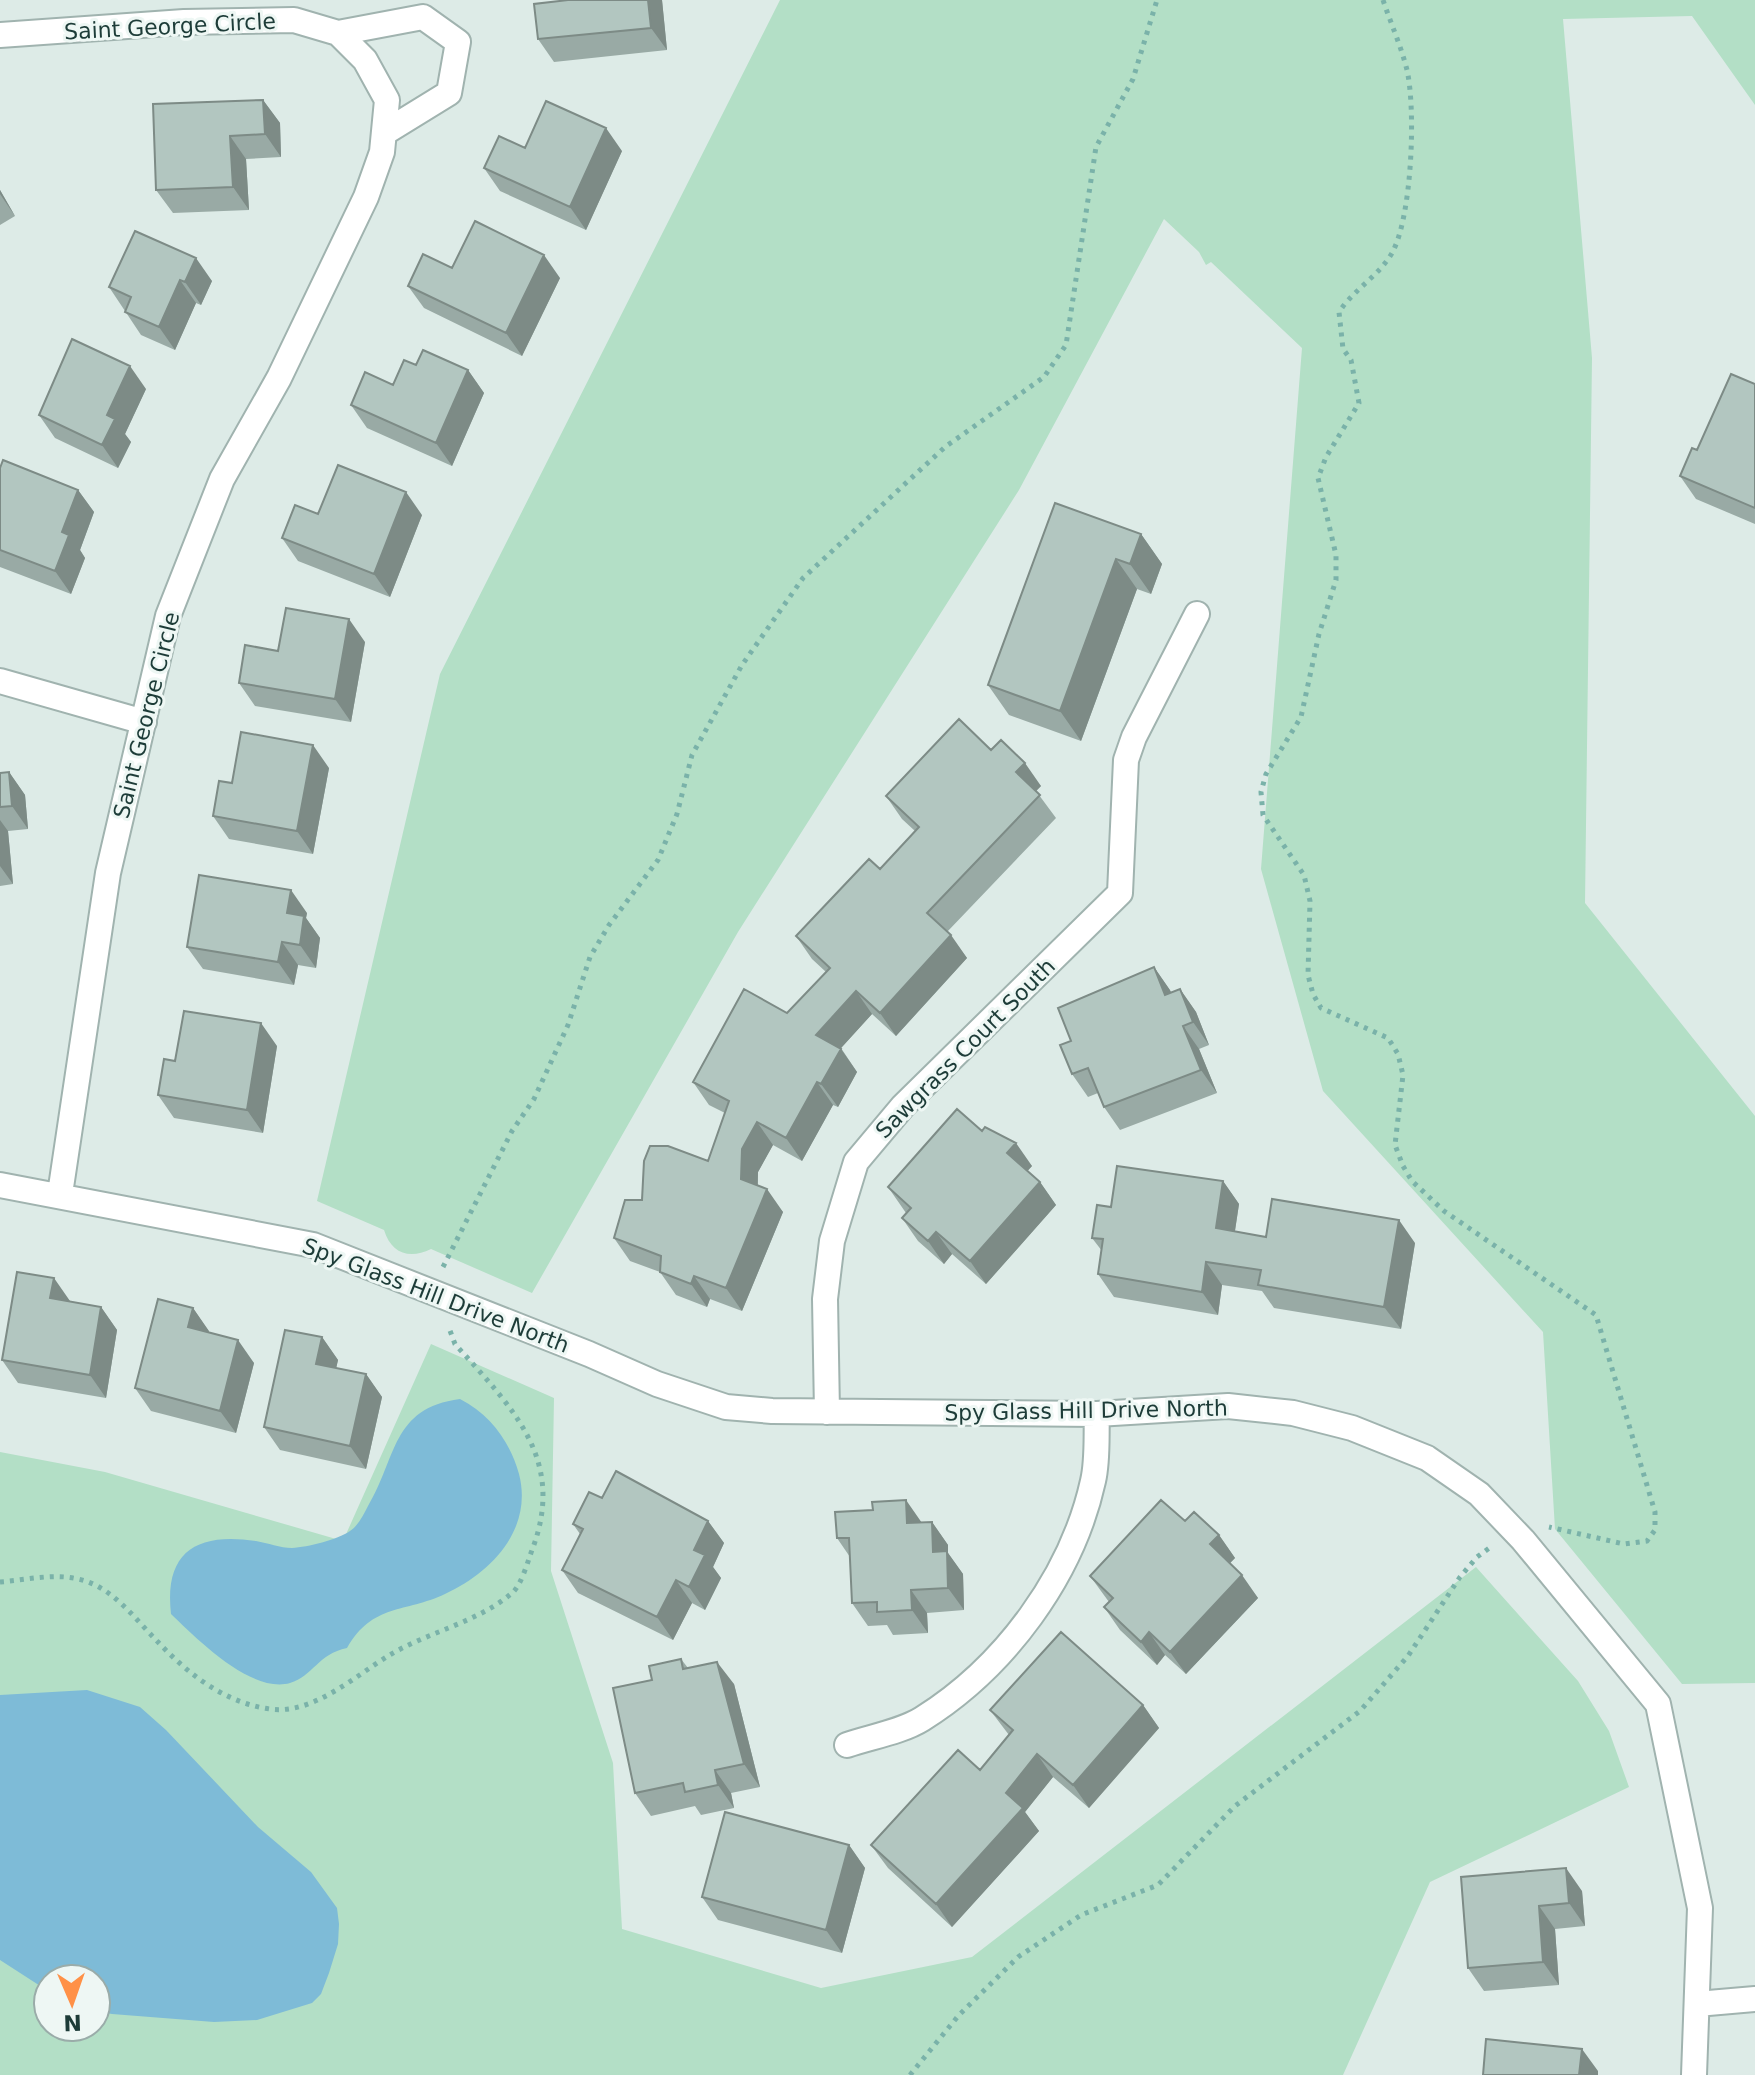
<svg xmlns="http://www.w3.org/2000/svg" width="1755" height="2075" viewBox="0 0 1755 2075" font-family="'DejaVu Sans',sans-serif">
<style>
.green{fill:#b3dfc6;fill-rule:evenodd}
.water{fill:#7ebbd7}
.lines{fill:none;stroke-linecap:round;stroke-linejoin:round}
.minor-casing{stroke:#a0b3af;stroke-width:28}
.path{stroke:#7ab2a9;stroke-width:5;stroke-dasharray:4 6;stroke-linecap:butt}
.minor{stroke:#fff;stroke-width:24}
.wall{fill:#99aaa5}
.shaded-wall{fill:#7d8b86}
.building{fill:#b2c6c0;stroke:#7d8b86;stroke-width:2}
.labels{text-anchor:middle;stroke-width:6;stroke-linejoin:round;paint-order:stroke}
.street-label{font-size:22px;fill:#1d3c38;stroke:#eef7f4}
</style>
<rect width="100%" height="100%" fill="#ddebe7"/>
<path class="green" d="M780,0h975v105l-63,-89 -129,3 29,339 -7,545 170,213v567l-73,1 -127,-155 -12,-197 -220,-241 -62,-222 41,-521 -91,-86 -5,3 -7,-13 -35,-33 -145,271 -281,442 -206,361 -101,-44c-22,11 -40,4 -47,-19l-67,-29 123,-527z
M431,1344l123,54 -3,173 62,192 9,166 199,59 151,-31 504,-390 102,114 31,50 20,56 -199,95 -87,193h-1343v-623l105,20 238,69zM48,1979h48v48h-48z"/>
<path class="water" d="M460,1399c31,16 50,43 59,75 14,54 -26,98 -74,120 -40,19 -72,9 -98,54 -29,6 -34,28 -57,35 -39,11 -94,-45 -119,-69 -7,-62 25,-82 85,-73 12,2 24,7 36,7 16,-1 45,-8 58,-17 8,-5 14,-17 18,-25 29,-48 23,-98 92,-107z
M87,1690l53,17 26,23 92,97 53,45 26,36 2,16 -1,20 -9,29 -8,21 -9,9 -55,17 -43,2 -102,-8 -16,-3v-32h-48v12l-48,-31v-265z"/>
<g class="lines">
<defs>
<path id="minor" d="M338,33l85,-16 35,25 -9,51 -65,40
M0,35l184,-13 110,-2 44,13 27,27 22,40 -5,52 -16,45 -87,181 -57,101 -54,137 -60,257 -48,321
M0,681l144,41
M0,1185l313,60 276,109 68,30 69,23 46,4 325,3 131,-8 65,7 59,15 75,30 52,36 44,46 135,164 42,204 -6,167
M827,1412l-2,-113 7,-58 24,-79 47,-56 217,-213 6,-133 8,-23 63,-123
M847,1745c23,-8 54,-13 75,-26 83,-52 150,-143 171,-238 5,-21 3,-45 4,-67
M1697,2004l58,-5"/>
</defs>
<use href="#minor" class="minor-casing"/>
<path class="path" d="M1383,0c8,24 18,46 24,70 9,40 5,147 -15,183 -13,23 -38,36 -53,59l4,37 8,11 8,43 -33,54 -8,21 18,77v25l-17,54 -18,83 -35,57 -5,18 2,23 41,60 6,26 -2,74 5,19 8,14 67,30 10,16 5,21 -8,70 8,21 9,15 32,30 152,104 59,197v18l-8,11 -23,3 -75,-17
M443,1267l69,-136 22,-32 34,-74 22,-68 19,-32 49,-65 19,-46 15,-59 50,-90 61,-87 142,-131 99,-70 22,-32 30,-198 37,-68 24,-79
M0,1582c26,-2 53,-9 78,-3 34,7 57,40 80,63 30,32 67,61 112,67 42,6 84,-32 118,-53 39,-24 89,-33 124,-63 9,-7 16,-32 20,-43 35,-91 -20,-142 -77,-206l-6,-16
M910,2075l49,-60 59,-58 63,-42 77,-30 77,-79 125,-95 48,-55 52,-79 17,-20 15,-11"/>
<use href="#minor" class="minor"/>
</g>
<path class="wall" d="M568,0h94l5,50 -113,12 -16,-23z
M263,100l17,23 1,34 -35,2 3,51 -76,3 -17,-23z
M525,148l97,3 -36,79 -86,-39 -16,-23z
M0,190l15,26 -15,9z
M135,231l77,50 -11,24 -5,-2 -21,47 -34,-15 -32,-48z
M452,268l108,10 -38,78 -98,-48 -16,-22z
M468,370l16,23 -32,73 -85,-38 -16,-23 42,-20z
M1755,384v140l-59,-25 -16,-23 17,-26z
M146,389l-21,45 6,8 -13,26 -63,-30 -16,-23z
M0,468l78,22 16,22 -14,38 5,8 -14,36 -71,-27z
M318,514l104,1 -32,82 -92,-36 -16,-23z
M1141,534l21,30 -11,30 -14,-5 -56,152 -72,-26 -21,-30z
M365,642l-14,80 -96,-16 -16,-23 39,-32z
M991,750l50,36 -5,5 20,27 -109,114 20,26 -71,78 -24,-22 -31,34 16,24 -19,35 -5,-2 -31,56 -29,-16 -15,27v14l25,26 -41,99 -32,-12 -3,8 -31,-12 -16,-23 -30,-11 -16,-23 28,-38 66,-39 17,-48 -16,-8 -16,-23 94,-69 39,-41 -14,-13 -16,-23 84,-67 35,-38 -13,-12 -16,-23z
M329,768l-16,86 -84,-15 -16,-23 19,-33z
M9,772l16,23 3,34 -20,2 5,53 -13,2v-113z
M307,913l-1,5 14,20 -4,30 -18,-3 -4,20 -91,-16 -16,-22z
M1154,967l17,25 9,-3 16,23 13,33 -10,4 18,44 -97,37 -16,-23 -6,-14 -10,4 -16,-23 -1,-33z
M277,1046l-14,87 -89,-15 -16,-23 17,-34z
M982,1131l50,35 -5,5 13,11 16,23 -70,79 -34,-30 -8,10 -26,-23 -16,-23 4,-5 -18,-26z
M1223,1181l16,23 -4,27 31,6 149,6 -14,86 -127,-21 -12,-17 -40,-6 -4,30 -104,-18 -16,-23 4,-23 -10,-13 19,-31z
M70,1301l-1,1 32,5 16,23 -11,68 -88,-15 -16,-23z
M193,1308l16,24 45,31 -18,70 -85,-22 -16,-23z
M322,1337l16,23 -2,8 30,6 16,23 -16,72 -86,-19 -16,-23z
M602,1498l106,23 16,22 -11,24 8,11 -16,32 -13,-7 -19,37 -95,-47 -16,-23 18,-36 -7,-10z
M1185,1521l34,14 16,23 -5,5 28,35 -72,76 -21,-19 -8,10 -37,-35 -16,-23 5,-5 -19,-26z
M922,1522h10l16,23v8l15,21 1,36 -37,3 1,20 -35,2 -6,-10 -19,1 -16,-23 -2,-46 -13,-19z
M681,1659l7,9 46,16 26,103 -29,6 3,15 -33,7 -6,-9 -44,10 -16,-23 17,-113z
M1143,1705l16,23 -70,80 -36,-31 -28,35 14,19 -87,96 -64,-59 -17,-23 109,-75 29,-35 -19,-25z
M849,1845l16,23 -23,85 -124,-33 -16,-23z
M1461,1877l121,14 3,35 -30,3 4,56 -75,6 -16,-23z"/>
<path class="shaded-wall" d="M648,0h14l5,50 -16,-22z
M263,100l17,23 1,34 -16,-23z
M606,128l16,23 -36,79 -16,-23z
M230,136l16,23 3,51 -16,-23z
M0,190l15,26 -15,-22z
M544,255l16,23 -38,78 -16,-23z
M196,258l16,23 -11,24 -16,-23z
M180,280l16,23 -21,47 -16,-23z
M130,366l16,23 -21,45 6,8 -13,26 -16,-23 5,-30z
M468,370l16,23 -32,73 -16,-23z
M78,490l16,22 -14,38 5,8 -14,36 -16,-23 7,-39z
M406,492l16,23 -32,82 -16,-23z
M1141,534l21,30 -11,30 -21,-30z
M1116,559l21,30 -56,152 -21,-30z
M349,619l16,23 -14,80 -16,-23z
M313,745l16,23 -16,86 -16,-23z
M1025,763l16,23 -9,9 -16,-23z
M9,772l16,23 3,34 -16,-23z
M0,820l8,11 5,53 -13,-18z
M291,890l16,23 -1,5 14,20 -4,30 -16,-23 -13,-32z
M951,935l16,23 -71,78 -16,-23z
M282,942l16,23 -4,20 -16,-23z
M1154,967l16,23 11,28 -16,-23z
M1180,989l16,23 13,33 -16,-23z
M856,991l16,23 -40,44 -16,-23z
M261,1023l16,23 -14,87 -16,-23z
M1183,1026l16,23 18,44 -16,-23z
M841,1049l16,23 -19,35 -17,-23z
M817,1082l16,23 -31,56 -16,-23z
M757,1122l16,23 -15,27 -1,30 -16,-23 1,-30z
M1016,1143l16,23 -9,10 -16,-23z
M1223,1181l16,23 -7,46 -16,-22z
M1040,1182l16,23 -70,79 -16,-23z
M767,1189l16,23 -41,99 -16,-23z
M1399,1220l16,23 -14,86 -17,-22z
M936,1232l16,22 -8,10 -16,-23z
M1206,1262l16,23 -4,30 -16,-23z
M694,1276l16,23 -3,8 -16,-23z
M54,1278l16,23 -4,20 -16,-23z
M101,1307l16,23 -11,68 -16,-23z
M193,1308l16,23 -5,19 -16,-23z
M322,1337l16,23 -6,27 -16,-23z
M238,1340l16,23 -18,70 -16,-22z
M366,1374l16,23 -16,72 -16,-23z
M906,1500l16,23h-15z
M708,1521l16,22 -11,24 8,11 -16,32 -16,-23 5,-37z
M932,1522l16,23v8l15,21 1,36 -16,-22 -15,-36z
M1219,1535l16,23 -9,9 -16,-23z
M1242,1575l16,23 -72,76 -16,-22z
M676,1580l16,23 -19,37 -16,-23z
M911,1590l16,23 1,20 -16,-23z
M1149,1632l16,23 -8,10 -16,-23z
M717,1662l17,22 26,103 -16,-23z
M1143,1705l16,23 -70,80 -16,-23z
M1037,1754l16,23 -28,35 14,19 -87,96 -16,-23 70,-111z
M715,1770l16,23 3,15 -16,-23z
M849,1845l16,23 -23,85 -16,-23z
M1566,1868l16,23 3,35 -16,-23z
M1539,1906l16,23 4,56 -16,-23z
M1582,2049l16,22v4h-19z"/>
<path class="building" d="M568,0h80l3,28 -113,11 -4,-35z
M263,100l2,34 -35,2 3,51 -77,3 -3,-86z
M546,101l60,27 -36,79 -86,-39 15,-32 26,12z
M475,221l69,34 -38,78 -98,-47 15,-32 29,14z
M135,231l61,27 -11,24 -5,-2 -21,47 -34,-15 6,-15 -22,-10z
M72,339l58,27 -23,49 8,4 -13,26 -63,-30z
M423,350l45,20 -32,73 -85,-38 14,-33 28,13 11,-25 12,5z
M1731,374l24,10v124l-75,-32 12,-28 5,2z
M3,460l75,30 -16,42 7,3 -14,36 -55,-21v-82z
M338,465l68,27 -32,82 -92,-36 13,-33 23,9z
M1055,503l86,31 -11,30 -14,-5 -56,152 -72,-26z
M286,608l63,11 -14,80 -96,-16 6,-38 33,6z
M959,719l32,31 10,-10 24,23 -9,9 24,23 -113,118 24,22 -71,78 -24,-22 -40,44 25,14 -20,35 -4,-2 -31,56 -29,-16 -15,27 -1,30 26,10 -41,99 -32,-12 -3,8 -31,-12 1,-16 -47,-18 11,-38h17l2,-39 6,-15h18l40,15 21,-60 -36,-19 51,-93 43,24 43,-45 -34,-32 73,-77 11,10 39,-42 -33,-31z
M241,732l72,13 -16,86 -84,-15 6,-35 13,2z
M9,772l3,34 -12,1v-34z
M199,875l92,15 -4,23 17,3 -4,29 -18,-3 -4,20 -91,-15z
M1154,967l11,28 15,-6 13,33 -10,4 18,44 -97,37 -16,-39 -16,6 -12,-29 11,-4 -13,-33z
M184,1011l77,12 -14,87 -89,-15 6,-36 11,2z
M957,1109l25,22 3,-4 31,16 -9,10 33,29 -70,79 -34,-29 -8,9 -26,-23 9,-10 -23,-21z
M1117,1166l106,15 -7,47 50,9 6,-38 127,21 -15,87 -126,-22 3,-15 -55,-8 -4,30 -104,-18 5,-35 -11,-1 5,-33 14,2z
M17,1272l37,6 -4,20 51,9 -11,68 -88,-15z
M158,1299l35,9 -5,19 50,13 -18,71 -85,-23z
M285,1330l37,7 -6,27 50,10 -16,72 -86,-19z
M616,1471l92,50 -14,29 11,5 -16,32 -13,-7 -19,37 -95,-47 21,-41 -10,-5 16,-32 13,6z
M906,1500l1,23 25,-1 1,30 14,-1 1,37 -37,2 1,20 -35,2v-10l-25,1 -3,-65h-12l-2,-26 38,-2 -1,-8z
M1161,1500l24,21 9,-9 25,23 -9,9 32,31 -72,77 -21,-20 -8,10 -37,-35 9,-9 -23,-22z
M1061,1632l82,73 -70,80 -36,-31 -31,39 17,15 -87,96 -65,-59 87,-95 22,20 33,-40 -23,-20z
M681,1659l2,10 34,-7 27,102 -29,6 3,15 -33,7 -2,-9 -48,10 -22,-105 39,-8 -3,-14z
M725,1812l124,33 -23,85 -124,-33z
M1566,1868l3,35 -30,3 4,56 -75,6 -7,-91z
M1486,2039l96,10 -3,26h-96z"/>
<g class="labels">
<g class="street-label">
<text transform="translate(170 26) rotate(-3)" y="8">Saint George Circle</text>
<text transform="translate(146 715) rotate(-76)" y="8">Saint George Circle</text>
<text transform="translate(965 1048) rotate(-45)" y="8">Sawgrass Court South</text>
<text transform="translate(436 1295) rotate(21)" y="8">Spy Glass Hill Drive North</text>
<text transform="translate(1086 1410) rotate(-1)" y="8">Spy Glass Hill Drive North</text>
</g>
</g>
<g transform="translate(72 2003) rotate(178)"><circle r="38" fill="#eef7f4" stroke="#9aaca9" stroke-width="2"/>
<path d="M0-6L14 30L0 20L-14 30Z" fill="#ff9147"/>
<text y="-12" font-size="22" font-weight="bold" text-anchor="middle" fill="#1d3c38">N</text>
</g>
</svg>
